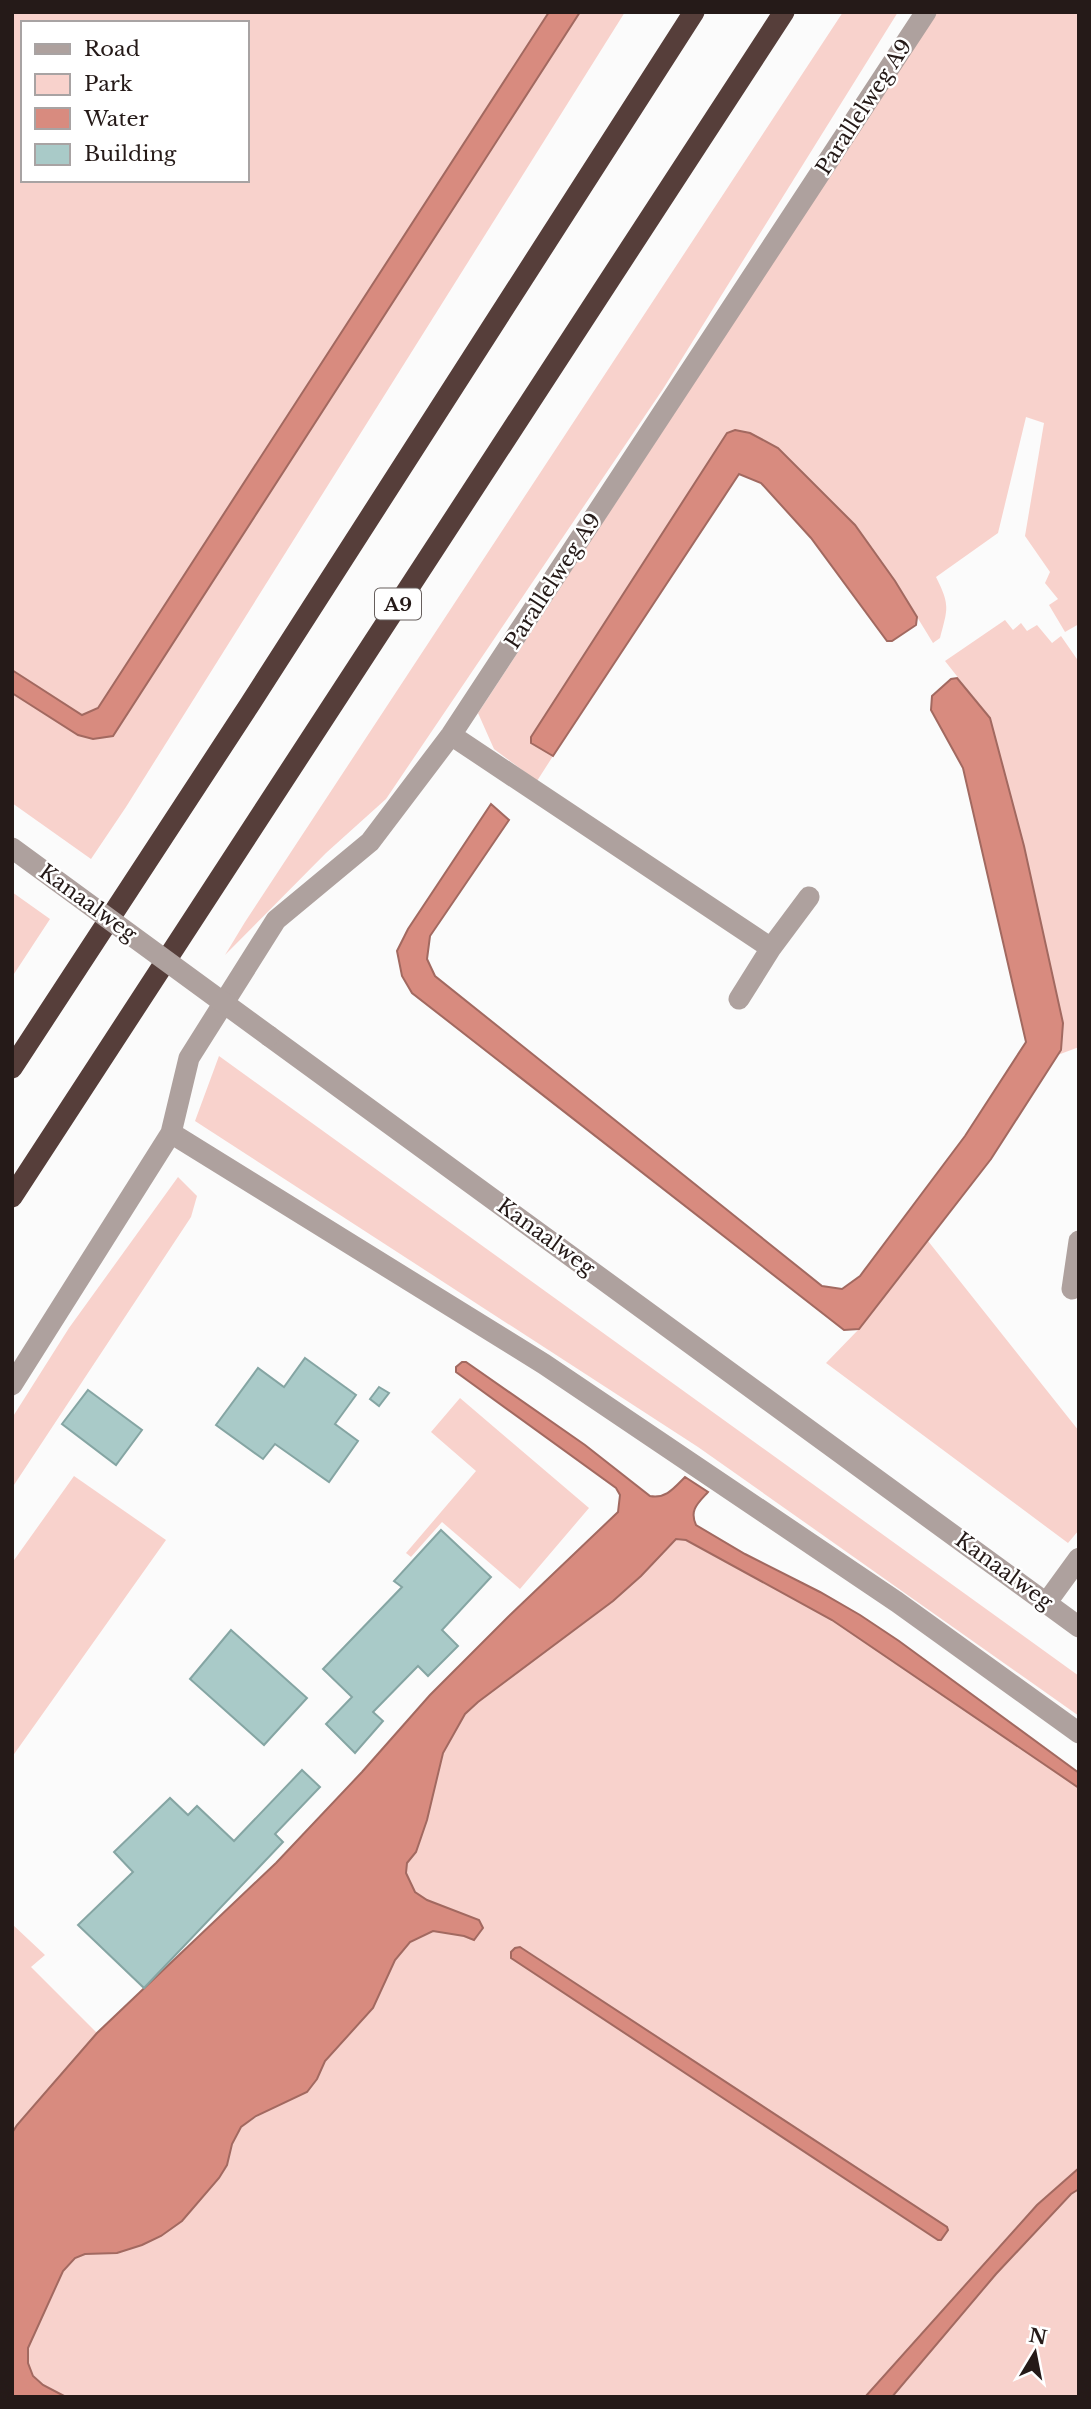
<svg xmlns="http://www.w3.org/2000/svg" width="1091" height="2409" viewBox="0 0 1091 2409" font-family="'Libre Baskerville',serif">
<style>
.green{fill:#f8d2cc;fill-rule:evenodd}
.water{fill:#d88b7f;stroke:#a26960;stroke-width:2}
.building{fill:#a9cac8;stroke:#85a5a3;stroke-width:2}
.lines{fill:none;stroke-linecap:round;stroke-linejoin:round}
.minor{stroke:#aea19e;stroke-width:21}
.highway{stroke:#563e3a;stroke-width:21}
.minor-bridge{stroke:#aea19e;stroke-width:21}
.labels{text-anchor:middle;stroke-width:5;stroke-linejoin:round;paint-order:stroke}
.shield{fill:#fff;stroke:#665f5d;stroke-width:2}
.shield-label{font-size:19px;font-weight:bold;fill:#251a18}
.street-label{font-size:21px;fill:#251a18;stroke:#fff}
</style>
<rect width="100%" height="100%" fill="#fbfbfb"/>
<path class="green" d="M12,12h537l-451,696 -16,7 -70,-45zM23,23h224v157h-224z
M580,12h45l-499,795 -35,52 -79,-56v-110l66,42 35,1z
M843,12h55l-235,377 -277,410 -60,54 -101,102 20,-33z
M937,12h142v612l-14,8 -16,-27 9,-6 -13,-16 5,-11 -25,-36 19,-113 -18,-6 -28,116 -62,44c14,28 12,31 4,61l-7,5 -38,-62 -40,-56 -93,-86 -231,304 22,13 -16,25 -43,-32 -16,-36z
M1005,620l8,10 8,-7 6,8 10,-6 15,18 9,-7 18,26v385l-24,9 6,-6 2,-27 -39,-177 -34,-128 -45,-57z
M12,892l38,27 -38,58z
M219,1056l860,620v40l-381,-269 -503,-326z
M178,1177l19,19 -6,21 -179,271v-70l57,-90z
M928,1241l151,190v99l-11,13 -242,-180 33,-34z
M460,1398l129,110 -69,81 -78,-67 -31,35 -5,-4 70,-82 -45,-39z
M74,1476l92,64 -154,217v-194z
M681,1538l151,82 247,168v380l-42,37 -172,192h-799l-23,-12 -10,-9 -5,-13v-15l35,-77 12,-13 10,-4 32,-1 44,-17 58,-58 8,-13 5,-21 9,-17 76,-48 8,-18 48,-53 22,-48 15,-18 23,-11 31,5 10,4 5,-20 -52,-20 -12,-8 -9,-19 1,-10 9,-11 11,-32 16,-67 22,-39 13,-12 135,-101 28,-25 35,-37zM521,1947l426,280 -6,13h-4l-425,-282 3,-10z
M12,1924l33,31 -14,12 66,66 -85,100z
M1079,2189v208h-187l104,-123 75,-80z"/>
<path class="water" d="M549,12h31l-467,724 -20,3 -15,-4 -66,-42v-23l70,45 16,-7z
M735,430l15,3 28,15 77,77 40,56 22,36 -1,8 -24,16h-5l-76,-103 -50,-55 -22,-9 -186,282 -22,-13v-6l196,-304z
M957,678l33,40 34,128 39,177 -2,27 -70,109 -132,170 -15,1 -432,-337 -10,-17 -5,-25 11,-22 83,-125 18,16 -79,116 -3,23 8,17 387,310 20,3 18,-13 105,-140 61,-94 -63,-274 -32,-58 1,-14 19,-17z
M462,1362h4l119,83 65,51c16,3 24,-8 35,-19l23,15c-10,11 -19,18 -12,33l49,29 75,38 40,23 39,26 180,132v15l-247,-168 -146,-80 -10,-1 -35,37 -28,25 -135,101 -13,12 -22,39 -16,67 -11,32 -9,11 -1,10 9,19 12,8 52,20 4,8 -9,12 -10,-4 -31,-5 -23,11 -15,18 -22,48 -48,53 -8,18 -10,13 -51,24 -15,11 -9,17 -5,21 -8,13 -37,43 -21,15 -19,9 -25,8 -32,1 -10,4 -12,13 -35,77v15l5,13 10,9 23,12h-54v-264l5,-8 80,-92 179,-170 86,-91 68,-77 79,-79 109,-104 2,-17 -4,-7 -160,-116v-5z
M520,1947l427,280 1,3 -7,10h-3l-427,-282v-6l4,-4z
M1079,2168v21l-8,5 -75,80 -104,123h-27l172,-192z"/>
<path class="building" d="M305,1358l51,37 -21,29 23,17 -29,41 -54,-38 -12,15 -47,-34 42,-57 26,19z
M379,1387l10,6 -10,13 -9,-7z
M88,1390l54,40 -26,35 -54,-41z
M441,1530l50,47 -49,53 16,16 -30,30 -10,-10 -45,46 10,9 -28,32 -29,-29 26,-27 -29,-28 79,-82 -8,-6z
M231,1630l76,68 -43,47 -74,-66z
M302,1770l18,17 -45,47 8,8 -139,146 -66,-63 55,-53 -19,-20 56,-54 18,17 9,-9 37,35z"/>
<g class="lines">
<path class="minor" d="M451,735l320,213 38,-51
M739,999l32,-51
M269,1036l810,591
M171,1133l373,231 353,238 182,131
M1072,1289l7,-48
M12,1385l159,-252 18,-75 87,-138 94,-78 81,-107 475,-723
M1047,1602l32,-44"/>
<path class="highway" d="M12,1068l238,-364 444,-692
M12,1197l772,-1185"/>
<path class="minor-bridge" d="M12,848l257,188"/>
</g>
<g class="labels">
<rect class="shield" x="375" y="588.5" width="46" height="31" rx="5"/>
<g class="shield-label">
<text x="398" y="611">A9</text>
</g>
<g class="street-label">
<text transform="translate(864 107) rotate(-57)" y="7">Parallelweg A9</text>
<text transform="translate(553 581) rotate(-57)" y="7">Parallelweg A9</text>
<text transform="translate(88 903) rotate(36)" y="7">Kanaalweg</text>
<text transform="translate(546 1237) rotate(36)" y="7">Kanaalweg</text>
<text transform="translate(1004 1571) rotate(36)" y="7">Kanaalweg</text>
</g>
</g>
<rect width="1091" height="2409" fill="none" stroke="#251a18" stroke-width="28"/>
<rect x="21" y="21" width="228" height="161" fill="#ffffff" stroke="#a8a3a3" stroke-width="2"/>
<rect x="35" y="44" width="35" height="10" fill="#aea19e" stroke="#a8a3a3" stroke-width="2"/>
<text x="84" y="56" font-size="21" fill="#251a18">Road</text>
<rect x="35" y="74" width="35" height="21" fill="#f8d2cc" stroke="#a8a3a3" stroke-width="2"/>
<text x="84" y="91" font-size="21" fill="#251a18">Park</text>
<rect x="35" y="108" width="35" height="21" fill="#d88b7f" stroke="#a8a3a3" stroke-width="2"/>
<text x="84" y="126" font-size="21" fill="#251a18">Water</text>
<rect x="35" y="144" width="35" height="21" fill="#a9cac8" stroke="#a8a3a3" stroke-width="2"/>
<text x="84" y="161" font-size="21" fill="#251a18">Building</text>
<g transform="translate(1035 2353) rotate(10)" stroke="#ffffff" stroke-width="5" paint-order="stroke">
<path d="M0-5L12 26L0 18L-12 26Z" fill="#251a18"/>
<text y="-10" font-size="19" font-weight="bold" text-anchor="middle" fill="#251a18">N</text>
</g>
</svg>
